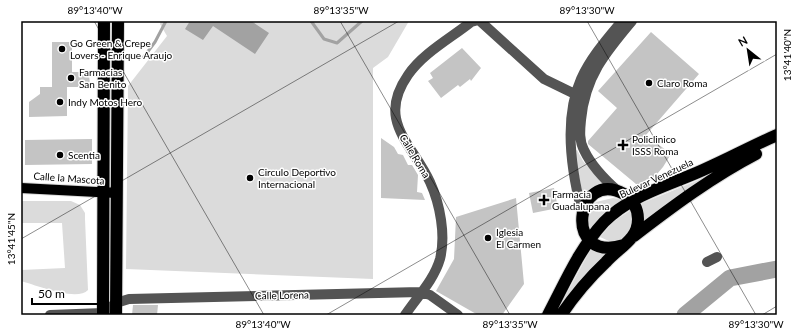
<svg xmlns="http://www.w3.org/2000/svg" width="798" height="336" viewBox="0 0 798 336" font-family="Lato,sans-serif">
<style>
.green{fill:#dbdbdb}
.water{fill:#a2a2a2}
.lines{fill:none;stroke-linecap:round;stroke-linejoin:round}
.stream{stroke:#a2a2a2;stroke-width:3}
.river{stroke:#a2a2a2;stroke-width:17}
.building{fill:#c4c4c4}
.major-casing{stroke:#dbdbdb;stroke-width:12}
.highway-casing{stroke:#dbdbdb;stroke-width:14}
.minor{stroke:#545454;stroke-width:10}
.major{stroke:#000;stroke-width:10}
.highway{stroke:#000;stroke-width:12}
.ticks{fill:none;stroke:#000;stroke-width:1;stroke-opacity:0.45}
.poi-dot{fill:#000;stroke:#fff;stroke-width:1.5}
.labels{text-anchor:middle;stroke-width:3;stroke-linejoin:round;paint-order:stroke}
.poi-label{font-size:10px;fill:#000;stroke:#fff;text-anchor:start}
.street-label{font-size:10px;fill:#000;stroke:#fff}
.neatline{fill:none;stroke:#000;stroke-width:1.5}
.ticks-label{font-size:10px;text-anchor:middle;fill:#000}
</style>
<rect width="100%" height="100%" fill="#fff"/>
<path class="green" d="M161,21h248l-21,36 -15,11v211l-247,-10 2,-183 39,-50 -7,-12z
M577,150l6,11 24,27 -23,12 -10,-49z
M723,170l-81,56 -2,-22z
M613,198l6,1 5,4 -32,27c-7,-11 -4,-19 4,-28z
M21,201h50l9,4 5,8v6l3,71c-11,12 -52,-5 -67,-9v-11l44,-2 -3,-45h-41z
M631,210l2,15 -9,15 -13,2 -11,-5 14,-16z
M592,247l19,4 -55,62z"/>
<path class="water" d="M190,21h61l18,12 -14,21 -42,-28 -10,14 -18,-11z"/>
<g class="lines">
<path class="stream" d="M311,21l13,18 13,4 25,-22
M143,58l12,-16 11,-21"/>
<path class="river" d="M685,315l45,-37 47,-9"/>
</g>
<path class="building" d="M651,32l48,42 -53,61 25,19 -8,13 -11,13 -7,4h-9l-48,-40v-3l29,-33 -19,-17z
M52,42h20v30h10v3h7l1,9h-9v3h-14v29l-38,1v-15l11,-8v-7h12z
M462,48l19,20 -10,13 -1,-2 -10,8 -2,-2 -17,13 -13,-17 5,-3 -3,-5z
M381,138l13,9 4,7 5,1 5,10h4l6,10 -1,17 5,1 3,7 -44,-2z
M92,139v25l-67,1v-25z
M554,188l4,20 -25,5 -4,-20z
M516,198l8,86 -22,31h-24l-42,-24 18,-32 2,-42z
M133,305h25l-1,10h-25z"/>
<g class="lines">
<defs>
<path id="major" d="M21,188l95,5"/>
<path id="highway" d="M634,236c39,-30 78,-59 122,-82
M103,315l1,-294
M116,315l2,-294
M548,315c17,-32 31,-66 56,-93 26,-27 66,-37 99,-52 25,-11 49,-24 74,-35
M561,315c13,-19 28,-37 45,-53 8,-9 19,-16 26,-25 4,-5 6,-12 6,-18 0,-10 -5,-20 -14,-25 -49,-27 -62,71 0,51"/>
</defs>
<use href="#major" class="major-casing"/>
<use href="#highway" class="highway-casing"/>
<path class="minor" d="M480,21l64,58 37,18
M619,192c-14,-12 -27,-25 -35,-42 -5,-9 -4,-20 -3,-30 4,-43 24,-67 51,-99
M582,212c-11,-42 -19,-93 -1,-133 10,-22 26,-40 41,-58
M707,262l10,-5
M50,315l53,-2 13,-10 13,-4 291,-7 10,3 28,20
M405,315c12,-18 29,-35 35,-56 6,-24 0,-55 -10,-77 -18,-39 -54,-61 -22,-107 15,-22 43,-37 63,-53l4,-1"/>
<use href="#major" class="major"/>
<use href="#highway" class="highway"/>
</g>
<path class="ticks" d="M94,21l170,294M340,21l170,294M587,21l169,294M21,239l378,-218M326,315l451,-261M762,315l15,-9"/>
<g class="poi-dot">
<circle cx="62" cy="49" r="4"/>
<circle cx="71" cy="78" r="4"/>
<circle cx="649" cy="83" r="4"/>
<circle cx="60" cy="102" r="4"/>
<path d="M621 139h4v4h4v4h-4v4h-4v-4h-4v-4h4z"/>
<circle cx="60" cy="155" r="4"/>
<circle cx="250" cy="178" r="4"/>
<path d="M542 194h4v4h4v4h-4v4h-4v-4h-4v-4h4z"/>
<circle cx="488" cy="238" r="4"/>
</g>
<g class="labels">
<g class="poi-label">
<text x="70" y="47">Go Green &amp; Crepe<tspan x="70" dy="12">Lovers - Enrique Araujo</tspan></text>
<text x="79" y="76">Farmacias<tspan x="79" dy="12">San Benito</tspan></text>
<text x="657" y="87">Claro Roma</text>
<text x="68" y="106">Indy Motos Hero</text>
<text x="632" y="143">Policlinico<tspan x="632" dy="12">ISSS Roma</tspan></text>
<text x="68" y="159">Scentia</text>
<text x="258" y="176">Circulo Deportivo<tspan x="258" dy="12">Internacional</tspan></text>
<text x="552" y="198">Farmacia<tspan x="552" dy="12">Guadalupana</tspan></text>
<text x="496" y="236">Iglesia<tspan x="496" dy="12">El Carmen</tspan></text>
</g>
<g class="street-label">
<text transform="translate(415 156) rotate(59)" y="4">Calle Roma</text>
<text transform="translate(69 178) rotate(4)" y="4">Calle la Mascota</text>
<text transform="translate(656 178) rotate(-25)" y="4">Bulevar Venezuela</text>
<text transform="translate(282 295) rotate(-1)" y="4">Calle Lorena</text>
</g>
</g>
<rect width="798" height="336" fill="none" stroke="#ffffff" stroke-width="44"/>
<g transform="translate(748 50) rotate(330)" stroke="#ffffff" stroke-width="3" paint-order="stroke">
<path d="M0-3L7 15L0 10L-7 15Z" fill="#000000"/>
<text y="-6" font-size="11" font-weight="bold" text-anchor="middle" fill="#000000">N</text>
</g>
<path d="M32 298v6h71v-6" fill="none" stroke="#000000" stroke-width="2"/>
<text x="38" y="298" font-size="12" fill="#000000" stroke="#ffffff" stroke-width="3" paint-order="stroke">50 m</text>
<rect x="22" y="22" width="754" height="292" class="neatline"/>
<g class="ticks-label">
<text x="95" y="14">89°13'40"W</text>
<text x="341" y="14">89°13'35"W</text>
<text x="587" y="14">89°13'30"W</text>
<text transform="translate(787 55) rotate(-90)" y="4">13°41'40"N</text>
<text transform="translate(11 239) rotate(-90)" y="4">13°41'45"N</text>
<text x="263" y="328">89°13'40"W</text>
<text x="510" y="328">89°13'35"W</text>
<text x="756" y="328">89°13'30"W</text>
</g>
</svg>
